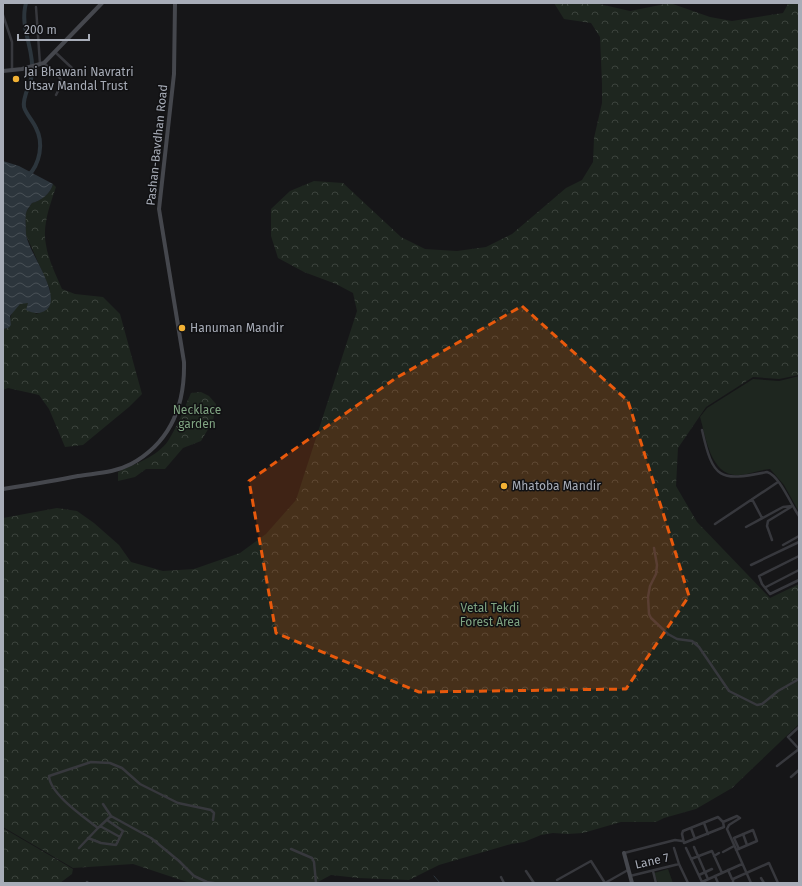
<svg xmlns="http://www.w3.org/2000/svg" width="802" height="886" viewBox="0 0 802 886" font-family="'Fira Sans',sans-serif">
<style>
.grass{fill:#1e261f}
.forest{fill:url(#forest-crowns)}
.water{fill:url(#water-waves)}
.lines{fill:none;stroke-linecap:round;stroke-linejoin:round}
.stream{stroke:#2c353c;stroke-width:1}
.river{stroke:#2c353c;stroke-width:4}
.street{stroke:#37383d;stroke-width:2.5}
.secondary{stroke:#45474d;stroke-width:4}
.marked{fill:#e8590c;fill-opacity:0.2;stroke:#e8590c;stroke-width:3;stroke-dasharray:8 5;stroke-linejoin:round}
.poi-dot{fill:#f2b134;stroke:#111113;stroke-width:1.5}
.labels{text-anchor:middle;stroke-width:3;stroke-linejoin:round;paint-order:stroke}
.poi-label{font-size:12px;fill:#a8adb8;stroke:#111113;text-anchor:start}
.street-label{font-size:12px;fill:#a8adb8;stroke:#111113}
.park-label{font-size:12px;fill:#7fa381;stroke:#111113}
</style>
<defs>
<pattern id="forest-crowns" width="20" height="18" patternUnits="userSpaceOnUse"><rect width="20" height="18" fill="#1e261f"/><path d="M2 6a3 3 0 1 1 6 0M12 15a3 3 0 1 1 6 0" fill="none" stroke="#3c433d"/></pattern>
<pattern id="water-waves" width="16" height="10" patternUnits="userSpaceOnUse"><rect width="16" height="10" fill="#2c353c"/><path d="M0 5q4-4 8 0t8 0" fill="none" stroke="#485056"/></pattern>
</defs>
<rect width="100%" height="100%" fill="#161618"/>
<path class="grass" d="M799,376v136l-15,-27 -14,-16c-10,1 -20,5 -30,6 -29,3 -34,-37 -40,-58l7,-9 46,-29 26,2z
M668,869l5,14h-15l-4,-10z"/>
<path class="forest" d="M554,3h41l35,8 40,-8 40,14 22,4 51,-8 5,-9 11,-1v372l-20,4 -26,-2 -47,30 -28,41 -2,38 21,36 73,76 29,-14v140l-67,64 -36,21 -32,9 -8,4h-35l-38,11 -15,1 -15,-1 -12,2 -17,7 -13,2 -72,21 -30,15 -51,-2 -27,-3 -15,8h-126l-57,-19 -60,4 -70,-41v-309l54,-10 20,3 17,12 25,22 12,17 32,9 31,-2 46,-16 26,-19 30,-34 61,-189 -4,-18 -17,-9 -32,-12 -26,-14 -7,-22v-27l19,-18 24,-10 29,2 58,54 24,12 32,2 29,-4 26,-13 54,-46 16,-8 11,-18 1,-24 8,-35v-19l-2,-47 -9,-14 -27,-4z
M53,184l3,3c-6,18 -14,39 -10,58 2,14 10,30 16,44l13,5 28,3 17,17 22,80 -13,13 -46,38 -18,2 -16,-38 -10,-14 -31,-7 -5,2v-61l5,-1c2,-11 6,-27 20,-25l8,11 8,-3 5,-4 1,-18 -24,-54 -1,-21 7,-11c9,-2 19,-10 21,-19z
M201,392l8,4 7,8 -3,17 -12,20 -18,7 -18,21h-19l-11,8 -17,4v-9c16,-8 39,-15 50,-31 9,-14 16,-32 23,-48z
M3,828l70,41 -1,5 -12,9h-57z"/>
<path class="water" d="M3,161l16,5 34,18c-2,9 -12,17 -21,19 -2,3 -5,6 -6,10 -1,5 0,16 0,21 2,18 38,63 20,76 -7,5 -13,3 -20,0l2,-7 -8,1 -10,12 1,9 -3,3 -5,1z"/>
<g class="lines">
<path class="stream" d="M434,876l6,7"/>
<path class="river" d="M26,3c-7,25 9,46 6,71 -1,11 -10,22 -8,33 2,7 9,14 12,21 8,15 4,36 -8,48"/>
<path class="street" d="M36,7l4,57
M3,15l9,27v28
M55,52l17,16
M44,63l16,15 2,5 -6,12
M702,430c11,49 17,52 65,42 13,4 24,33 32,44
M752,499l10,19
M715,524l63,-42
M746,527l37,-20 9,-1
M772,540l-5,-14 1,-5 23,-14
M783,545l16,-9
M654,548l3,17 -1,9 -6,12 -2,11 1,17 2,4 17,16 9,5 15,2 7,6 30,44 28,14 5,-1 16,-13 21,-12
M799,556l-40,20 3,8 8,10 29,-14
M751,565l48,-23
M766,587l33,-17
M799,727l-11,10 11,12
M777,766l22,-17
M791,777l8,-7
M103,804l8,12 40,22 28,23 15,15 13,6 7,1
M111,816l-13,12c-14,-11 -48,-34 -49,-52l42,-14 19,1 12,5 18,16 38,19 33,7 3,3 -1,7
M718,817l5,5 1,5 -40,16 -2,-9 1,-3z
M723,822l14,-6 3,2 -11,7 -2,4 24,54
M704,823l4,11
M100,826l20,11
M691,828l4,11
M743,834l4,11
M88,838l13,5 15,2 7,-14 -16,-11
M694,847l14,32
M79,848l19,-20
M674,848l5,16 9,19
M686,848l16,34 40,-18
M291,849l21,9 2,4 2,21
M736,850l21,-9 -4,-11 -19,8 5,11
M723,852l11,-6
M624,853l51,-13 7,1
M714,856l5,-3
M691,859l21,-8 10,22
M728,870l4,9
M526,871l8,12
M653,871l3,12
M699,875l13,-6
M630,876l49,-12
M715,876l3,7
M501,877l3,6
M761,878l3,5
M557,880l34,-19 14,22
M87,882l1,1
M605,883l23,-13
M733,883v-4l36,-16 9,20"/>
<path class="secondary" d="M3,71l19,-2 22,-6 58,-60
M3,489c25,-4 50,-8 75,-13 18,-3 36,-3 53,-12 40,-22 54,-58 53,-102l-25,-153 15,-135 1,-71
M624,853l8,30"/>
</g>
<path class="marked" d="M522,306l106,95 61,195 -63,93 -207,3 -143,-59 -27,-152 147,-103z"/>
<g class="poi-dot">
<circle cx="16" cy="79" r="4"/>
<circle cx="182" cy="328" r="4"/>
<circle cx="504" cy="486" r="4"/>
</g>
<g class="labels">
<g class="poi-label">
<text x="24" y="76">Jai Bhawani Navratri<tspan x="24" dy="14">Utsav Mandal Trust</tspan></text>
<text x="190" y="332">Hanuman Mandir</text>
<text x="512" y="490">Mhatoba Mandir</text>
</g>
<g class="street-label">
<text transform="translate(157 145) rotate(-84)" y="4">Pashan-Bavdhan Road</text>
<text transform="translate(652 861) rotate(-13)" y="4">Lane 7</text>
</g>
<g class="park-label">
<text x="197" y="414">Necklace<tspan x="197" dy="14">garden</tspan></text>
<text x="490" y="612">Vetal Tekdi<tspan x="490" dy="14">Forest Area</tspan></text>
</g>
</g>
<rect width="802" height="886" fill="none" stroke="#a8adb8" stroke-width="8"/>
<path d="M18 34v6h71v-6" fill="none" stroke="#a8adb8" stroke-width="2"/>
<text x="24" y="34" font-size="12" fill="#a8adb8" stroke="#111113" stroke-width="3" paint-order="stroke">200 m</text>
</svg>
